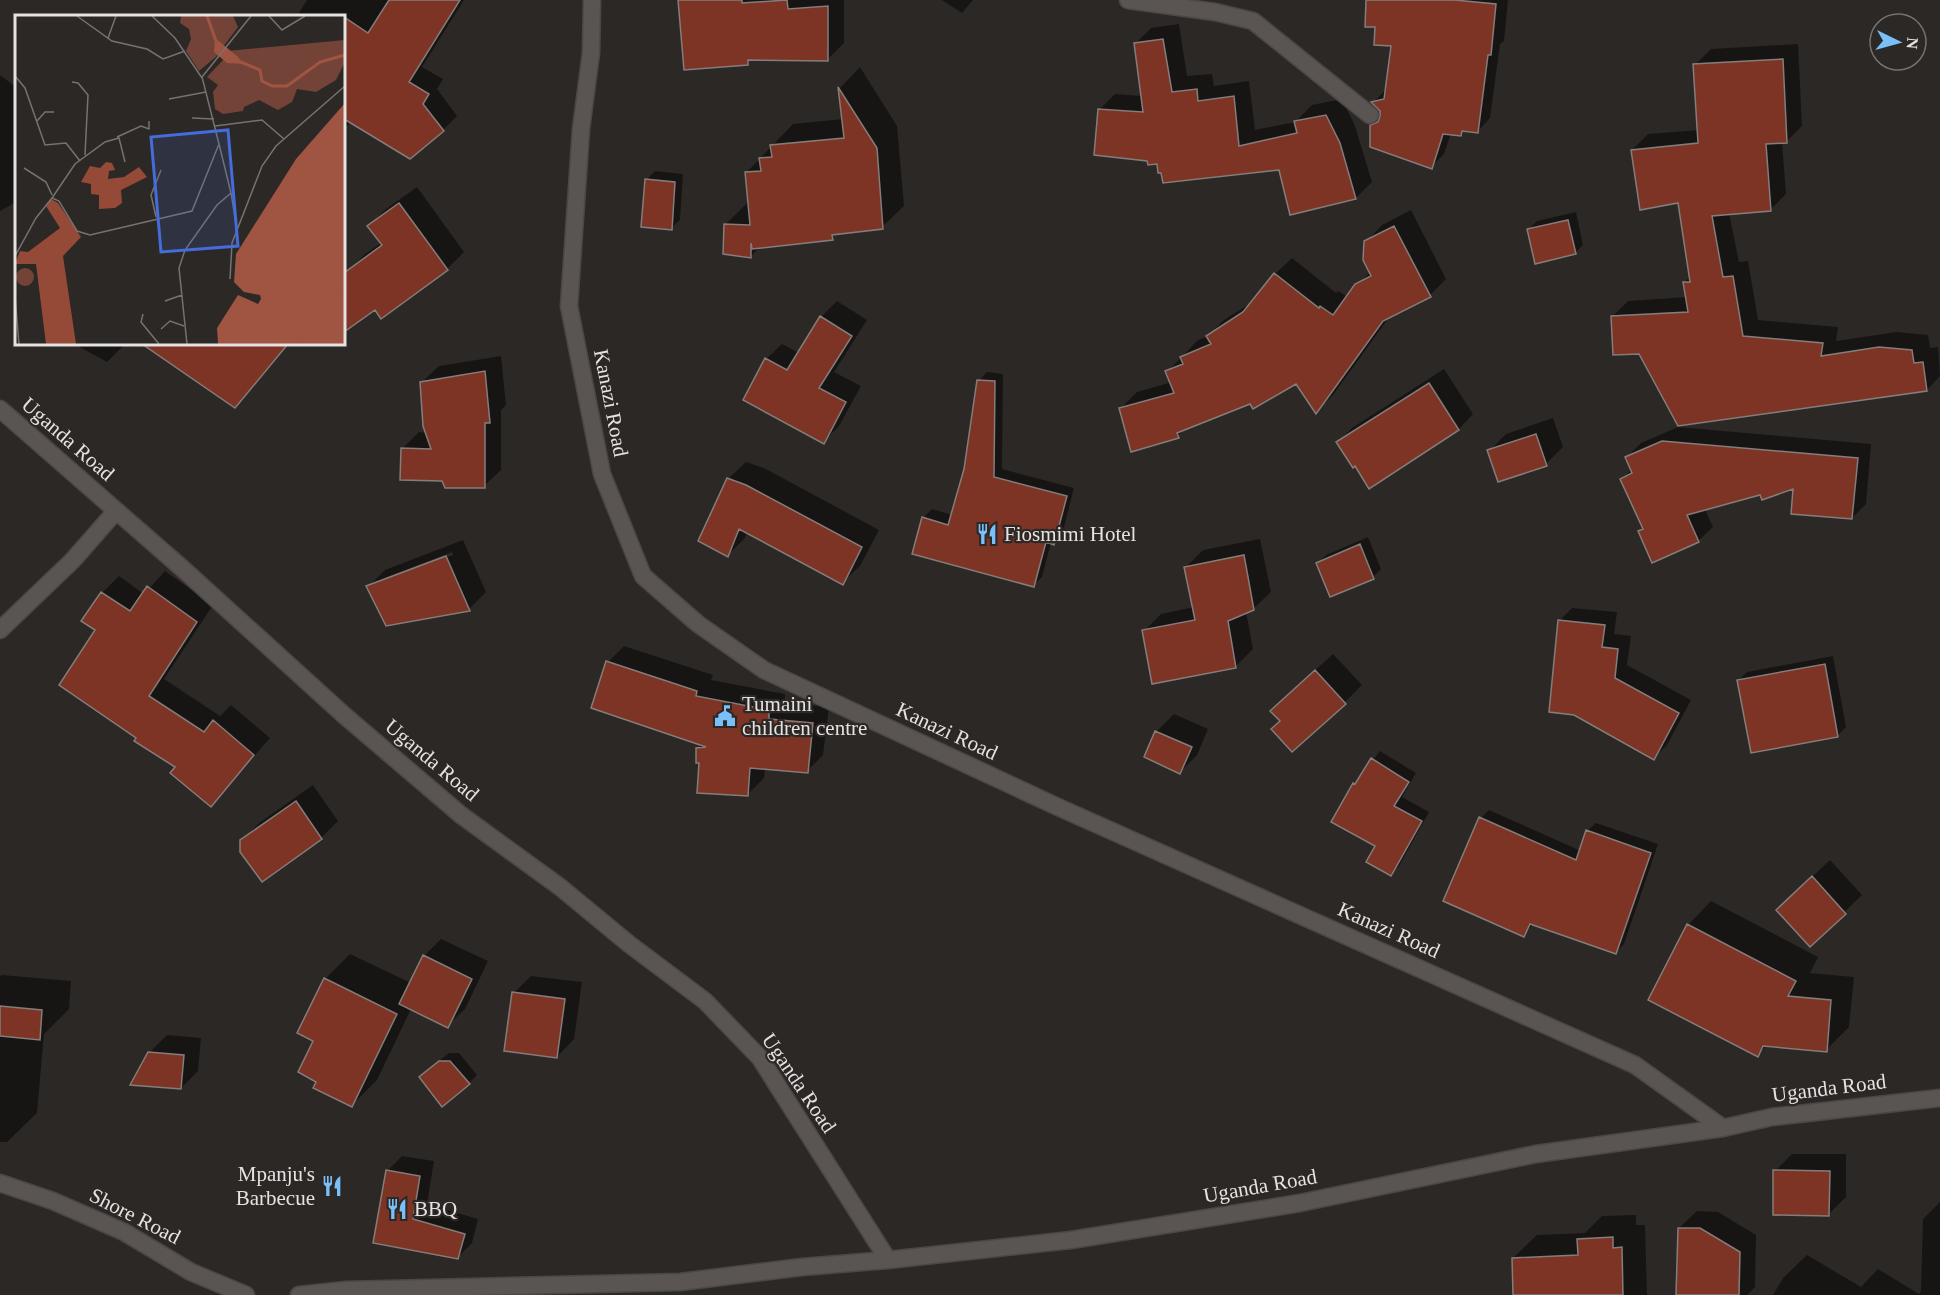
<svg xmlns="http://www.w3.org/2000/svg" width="1940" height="1295" viewBox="0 0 1940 1295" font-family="'Times New Roman',serif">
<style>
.shadow{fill:#0007;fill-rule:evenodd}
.building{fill:#7d3424;stroke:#837d7c;stroke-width:1.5}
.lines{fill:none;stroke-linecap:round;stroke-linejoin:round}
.minor-casing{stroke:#4b4746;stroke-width:19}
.secondary-casing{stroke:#4b4746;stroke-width:19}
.minor{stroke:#5a5453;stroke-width:16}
.secondary{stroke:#5a5453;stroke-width:16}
.labels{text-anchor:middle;stroke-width:4.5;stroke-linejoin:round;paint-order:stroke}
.street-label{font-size:21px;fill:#e5e2e1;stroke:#2c2826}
.poi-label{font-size:21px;fill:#e5e2e1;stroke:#2c2826;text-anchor:start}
.inset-river{fill:none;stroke:#a05442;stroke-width:3}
.inset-road{fill:none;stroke:#767271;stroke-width:1.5}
.view{fill:#456cda;fill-opacity:0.15;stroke:#456cda;stroke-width:3}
.inset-edge{fill:none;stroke:#e5e2e1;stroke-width:3}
</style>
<rect width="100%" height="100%" fill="#2c2826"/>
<path class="shadow" d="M307,0h157l-42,67 21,12 -6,10 20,27 -14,14 -92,-8 -4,4 -3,-3v-40l7,-10 -7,-5v-52h-47z
M680,0h164v43l-16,16h-76l-5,5z
M942,0h31l-11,13z
M1368,0h140l-4,41 -4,3 -10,74 -13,14 -12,-2 -4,4 -10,-1 -7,21 -13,13 -59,-41 10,-10 -1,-6 -7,-8 13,-14 5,-43 -15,-19z
M1179,24l8,52 25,-2 2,12 35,-5 6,49 40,-8 17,-17 30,-6 13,27 17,56 -16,16 -76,-30 -121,-5 -10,-4 -50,-49 16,-16 27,2 -7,-52 16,-16z
M1798,44l4,82 -16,16h-4l4,52 -16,16 -41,3 10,49 9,-1 10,59 80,7 -2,14 60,-9 32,3 2,13 8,-1 2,29 -13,14 -287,-38 -28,-35 16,-16 59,-4 -3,-14 6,-6 -11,-76 -47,-51 16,-16 51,-4 -4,-65 16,-16z
M860,67l37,59 7,80 -22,21 -44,5 -6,6 -71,8 -10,10 -26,-31 22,-22h2l-3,-30 47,-49 50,-5 -3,-31z
M0,75l16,12v115l-16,9z
M655,171l28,3 -3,46 -9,8 -25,-48z
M417,187l47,65 -17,17 -72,39 -31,23v-49l8,-6 -4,-5 17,-17 16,-11 -12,-17 17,-17z
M1411,210l35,69 -16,16 -40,21 -57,79 -16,16 -20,-29 -111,46 -8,8 -58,-27 17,-17 35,-10 -5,-10 31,-32 9,-3 17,-17 30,-19 21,-27 17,-16 44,35 2,-2 10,6 22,-25 -4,-30 16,-17z
M1576,212l7,33 -8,8 -47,-23 9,-9z
M837,301l30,19 -33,52 27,14 -22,40 -16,16 -57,-83 16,-15 17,9 22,-36z
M77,344h48l-18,18 -31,-17z
M144,344h145l-35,42 -19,20z
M501,356l5,49 -5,5v60l-17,16 -41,-6 -41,-31 17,-17 8,1 -5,-51 17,-16z
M1444,369l29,45 -14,15 -90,58 -13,-23 -18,-22 14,-14z
M987,372l16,2 -1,95 72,19 -12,47 -8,8 -3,-1 -9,35 -9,8 -110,-67 9,-9 20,6 13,-45 14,-89z
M1553,418l10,29 -17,17 -57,-13 17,-17z
M1678,427l193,17 -5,60 -14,14 -57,-31 -34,6 -56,16 8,18 -15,14 -58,-10 4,-4 -22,-48 10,-10 -5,-12 14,-14z
M746,462l18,6 115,62 -19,36 -18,17 -95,-51 -2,6 -17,17v-76z
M1368,537l13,32 -8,8 -55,-14 8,-8z
M1260,539l11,53 -18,17 -7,3 7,37 -18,18 -91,-36 17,-17 33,-7 -8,-40 17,-17z
M463,540l23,52 -17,17 -101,-22 17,-17zM452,552l1,3 -66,25v-3z
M165,571l48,34 -49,74 56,37 11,-11 39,33 -59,67 -34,-38 -39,-29 -41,-108 -14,-10 19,-27 17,-17 25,18z
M1572,608l45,4 -3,22 17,2 -4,29 64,35 -24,45 -13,13 -95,-137z
M624,646l89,29 -2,5 74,14v9l44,4 -6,48 -16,16 -42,-3 -1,10 -16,16 -48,-32 -3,-13 5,-5 -94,-82z
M1333,654l29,31 -17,17 -63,19 7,-27z
M1833,656l13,71 -8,8 -99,-55 8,-8z
M1174,714l34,15 -11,26 -17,17 -34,-15 11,-26z
M1380,751l36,22 -14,24 27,15 -30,54 -8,8 -14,-28 -23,-62z
M313,785l25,36 -17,17 -79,3 17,-18z
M1489,810l92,41 6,-20 9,-8 62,21 -34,100 -8,8 -83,-28 -9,11 -43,-117z
M1830,860l32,35 -52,50 -15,-52z
M1711,901l107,56 -8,16 44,4 -5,50 -23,23 -59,-5 -10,10 -69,-130z
M441,939l47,22 -23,48 -18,17 -36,-17 -34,71 -25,25 -37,-64 10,-62 25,-25 61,29 13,-27z
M2,975l69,6 -2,28 -25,25 -7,79 -30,29h-7v-166z
M531,976l51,6 -8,57 -17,18 -43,-64z
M167,1035l34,3 -3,33 -17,17 -32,-35z
M449,1053h10l18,22 -8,8 -40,-14z
M1792,1154h54v43l-17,17 -54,-43z
M402,1156l32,5 -7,43 51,15 -6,24 -15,15 -82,-16 12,-71z
M1940,1202v93h-167l10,-17 24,-23 54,32 17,-18 41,25 2,-3 2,-72z
M1697,1211l21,1 38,23 -1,52 -8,8h-69l1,-67z
M1636,1215v10h9l2,70h-132l-2,-37 24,-23 48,-2 17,-17z"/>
<path class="building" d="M389,0h71l-51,82 20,12 -6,10 21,27 -34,28 -66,-40v-102l24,16z
M678,0h64v3l45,-3 1,9 40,-3v55l-80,-1v5l-64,5z
M1366,0h89l41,4 -5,51h-3l-10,78 -16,-2 -1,5 -18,-2 -11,35 -62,-22v-22l8,-3 2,-6v-5l-9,-9 13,-3 7,-53 -17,-1 1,-18h-10z
M1163,39l9,53 25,-3 1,12 36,-5 5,50 58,-13 -3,-12 32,-6 14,28 16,56 -66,16 -11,-45 -116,13 -2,-10h-3l-1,-9 -9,1 -1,-4 -53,-6 4,-46 45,3 -9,-69z
M1783,59l4,84 -21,1 5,67 -59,5 11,61 10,-1 10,60 80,7 -2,13 58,-9 33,3 2,13 9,-1 4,29 -249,35 -39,-72 -26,1 -2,-39 77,-4 -5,-30h7l-12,-79 -38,7 -9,-60 67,-7 -5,-79z
M838,87l39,61 6,81 -51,6 1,5 -81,9 -1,-6v15l-28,-4 1,-30 26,1 -5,-53 16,-1 -2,-13 13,-1 -2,-12 74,-7z
M645,179l30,3 -3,48 -31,-3z
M399,203l49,67 -67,49 -6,-9 -31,22v-59l38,-28 -15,-19z
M1568,220l8,34 -41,10 -8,-35z
M1394,226l37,71 -48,24 -67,93 -20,-30 -43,25 -3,-5 -73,29 2,5 -48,14 -12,-44 55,-15 -9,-22 18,-7 -3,-7 31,-13 -5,-8 37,-24 31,-39 45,35 1,-2 13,9 22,-31 16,-8 -8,-16 1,-19z
M820,316l32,20 -33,52 27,14 -22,42 -81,-44 22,-42 22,12z
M142,344h146l-53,64z
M485,371l5,52h-5v65h-40l-3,-7 -42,-1 1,-32 30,1 -8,-23 -3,-44z
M977,380l18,1 -1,96 73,19 -13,49 -8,-3 -12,45 -122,-33 10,-37 26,8 16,-56z
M1429,383l30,47 -90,59 -14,-23 -2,2 -17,-26z
M1536,434l11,32 -49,16 -11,-32z
M1662,441l196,17 -6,61 -61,-5 2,-25 -31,11 -2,-5 -73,20 12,27 -47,21 -14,-32 5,-2 -23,-50 12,-6 -7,-16z
M727,478l19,7 116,62 -19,38 -104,-56 -11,28 -30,-16z
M1360,544l14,35 -44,18 -14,-34z
M1244,555l10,55 -26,11 8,47 -84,16 -10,-54 53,-10 -11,-53z
M446,556l24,55 -84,15 -20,-40z
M147,586l50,36 -48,74 55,36 9,-12 41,35 -43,52 -41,-34 5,-6 -41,-26 2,-3 -77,-53 36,-55 -14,-9 20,-29 29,19z
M1558,620l47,5 -3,22 16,2 -3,29 64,35 -25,47 -80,-45 -25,-3z
M606,661l91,30 -1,5 73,14v9l44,4 -5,50 -58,-5 -2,28 -51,-3 2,-30h-3v-15l10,-1 -115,-39z
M1825,664l13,73 -87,16 -14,-73z
M1315,670l31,34 -54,48 -21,-23 9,-8 -10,-10z
M1155,731l37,16 -12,27 -36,-17z
M1371,758l38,24 -15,24 28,15 -31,55 -25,-14 9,-16 -44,-24 22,-39 2,1z
M296,801l26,38 -60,43 -22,-30v-12z
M1479,817l97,43 10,-30 65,23 -35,101 -86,-30 -6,13 -81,-36z
M1812,876l34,38 -36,33 -34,-37z
M1687,924l109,57 -8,15 43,4 -4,52 -64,-6 -5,11 -110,-57z
M423,955l49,24 -24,49 -49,-24z
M324,978l73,36 -45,93 -39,-19 3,-6 -18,-10 15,-31 -16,-8z
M512,992l53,7 -8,59 -53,-7z
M0,1006l42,4 -2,30 -40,-4z
M148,1052l36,3 -3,34 -51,-4z
M439,1061h11l20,23 -28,23 -23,-30z
M386,1170l34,6 -7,43 52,15 -7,25 -85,-16z
M1773,1170l57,1 -1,45 -56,-1z
M1678,1228h22l40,24 -1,43h-63z
M1613,1237v11l9,-1 1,48h-110l-1,-37 66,-3 -1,-16z"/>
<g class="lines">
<defs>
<path id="minor" d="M1128,0l87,12 38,9 117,94
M0,409l183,160 162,147 116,99 99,72 69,57 76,57 55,57 128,202 183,-20 229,-37 236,-49 187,-26
M0,630l73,-70 43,-49
M0,1183l53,18 71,31 67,40 55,23
M299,1295l47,-5 334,-8 122,-15 86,-7"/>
<path id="secondary" d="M592,0l-1,53 -10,76 -12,177 33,168 41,102 55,48 66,46 294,137 577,258 88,63 49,-11 168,-19"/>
</defs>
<use href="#minor" class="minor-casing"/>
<use href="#secondary" class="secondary-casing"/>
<use href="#minor" class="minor"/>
<use href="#secondary" class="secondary"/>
</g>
<defs>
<symbol id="restaurant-bare" viewBox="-9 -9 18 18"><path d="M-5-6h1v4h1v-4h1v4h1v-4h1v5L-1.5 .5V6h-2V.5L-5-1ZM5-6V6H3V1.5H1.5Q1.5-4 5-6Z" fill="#79bff8" stroke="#2c2826" stroke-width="2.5" paint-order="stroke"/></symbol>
<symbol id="civic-bare" viewBox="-9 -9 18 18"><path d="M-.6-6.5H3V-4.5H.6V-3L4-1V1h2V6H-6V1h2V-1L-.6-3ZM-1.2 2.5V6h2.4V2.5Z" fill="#79bff8" stroke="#2c2826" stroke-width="2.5" paint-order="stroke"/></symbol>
</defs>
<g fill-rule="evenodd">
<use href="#restaurant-bare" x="972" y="519" width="30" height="30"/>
<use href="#civic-bare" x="710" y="701" width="30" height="30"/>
<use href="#restaurant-bare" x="317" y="1171" width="30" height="30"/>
<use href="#restaurant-bare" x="382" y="1194" width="30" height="30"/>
</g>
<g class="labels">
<g class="street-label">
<text transform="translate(611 403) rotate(79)" y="7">Kanazi Road</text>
<text transform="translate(68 439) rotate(41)" y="7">Uganda Road</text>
<text transform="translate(947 731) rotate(25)" y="7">Kanazi Road</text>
<text transform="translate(432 760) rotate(40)" y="7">Uganda Road</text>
<text transform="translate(1389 930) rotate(24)" y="7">Kanazi Road</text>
<text transform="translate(799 1083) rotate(56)" y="7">Uganda Road</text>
<text transform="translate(1829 1088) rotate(-7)" y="7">Uganda Road</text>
<text transform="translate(1260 1186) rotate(-10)" y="7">Uganda Road</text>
<text transform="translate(135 1216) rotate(27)" y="7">Shore Road</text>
</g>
<g class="poi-label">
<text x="1004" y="541">Fiosmimi Hotel</text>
<text x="742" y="711">Tumaini<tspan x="742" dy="24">children centre</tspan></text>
<text x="315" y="1181" text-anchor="end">Mpanju's<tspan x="315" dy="24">Barbecue</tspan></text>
<text x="414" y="1216">BBQ</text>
</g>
</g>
<g transform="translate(15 15)">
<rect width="330" height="330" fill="#2c2826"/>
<path d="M166,1h52l5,11 -15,20 4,4 118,-11v22l-9,18 -20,12 -19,-3 -5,13 -14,8 -19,-10 -15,7 -1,4 -20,3 -8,-5 -2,-17 5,-7 -11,-8 17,-18 -6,-4 -19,16 -13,-20 5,-12 -2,-10 -9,-6zM1 262a9 9 0 1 1 18 0a9 9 0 1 1-18 0Z" fill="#744337"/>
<path d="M91,147l6,1 3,7 -6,1 -1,8 16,-2 15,-10 8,10 -26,13 1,13 -7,5 -16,1v-14l-8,-1v-10l-10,-2 9,-16 10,2zM36,184l7,4 23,34 -18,19 13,88h-30l-10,-80h-21l5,-13 8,1 32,-24 -14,-22z" fill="#954a38"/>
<path d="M200,23l22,18 7,8 -17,-1 -13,-11zM330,88v241h-127l-1,-16 21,-33 20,9 3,-5 -1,-4 -16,-3 -10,-10 2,-28 60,-95z" fill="#a05442"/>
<path class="inset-river" d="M192,1l9,25M226,47l19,8 2,11 10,5h15l33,-24 25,-7M286,329l19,-39 25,-17"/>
<path class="inset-road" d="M62,1l35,25 35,8 16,10 22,-8M137,1l23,22 27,40M254,1l13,14 23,-14M93,23l8,-22M0,61l10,12 20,57 21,-2 14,18M57,67l6,1 10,12 -3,60M154,84l37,-7M177,103l22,1M22,106l8,-9h9M200,111l47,-6 22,19M102,122l24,-11 8,3v-8M9,153l22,14 6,13M216,178l6,37M37,183l23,-34 30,-22 14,-4 6,24M141,202l-5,-22 10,-25M0,241l21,-38 16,-20 7,3 18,30 13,4 102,-24 27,-67 -17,-67 49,-61M215,264l2,-36 30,-77 14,-20 69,-60M0,282l4,47M150,286l17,-6M128,299l-2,8 18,22M146,314l9,-8 14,5M172,329l-8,-76 6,-18 32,-45 14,-12 -12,-49"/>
<path class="view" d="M213,115l10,116 -77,6 -10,-115z"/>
<rect width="330" height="330" class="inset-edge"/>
</g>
<g transform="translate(1898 42) rotate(95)"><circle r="28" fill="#2c2826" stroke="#767271" stroke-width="1.5"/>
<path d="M0-4.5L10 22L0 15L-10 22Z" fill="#79bff8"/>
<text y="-9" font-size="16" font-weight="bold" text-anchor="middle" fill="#e5e2e1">N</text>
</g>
</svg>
